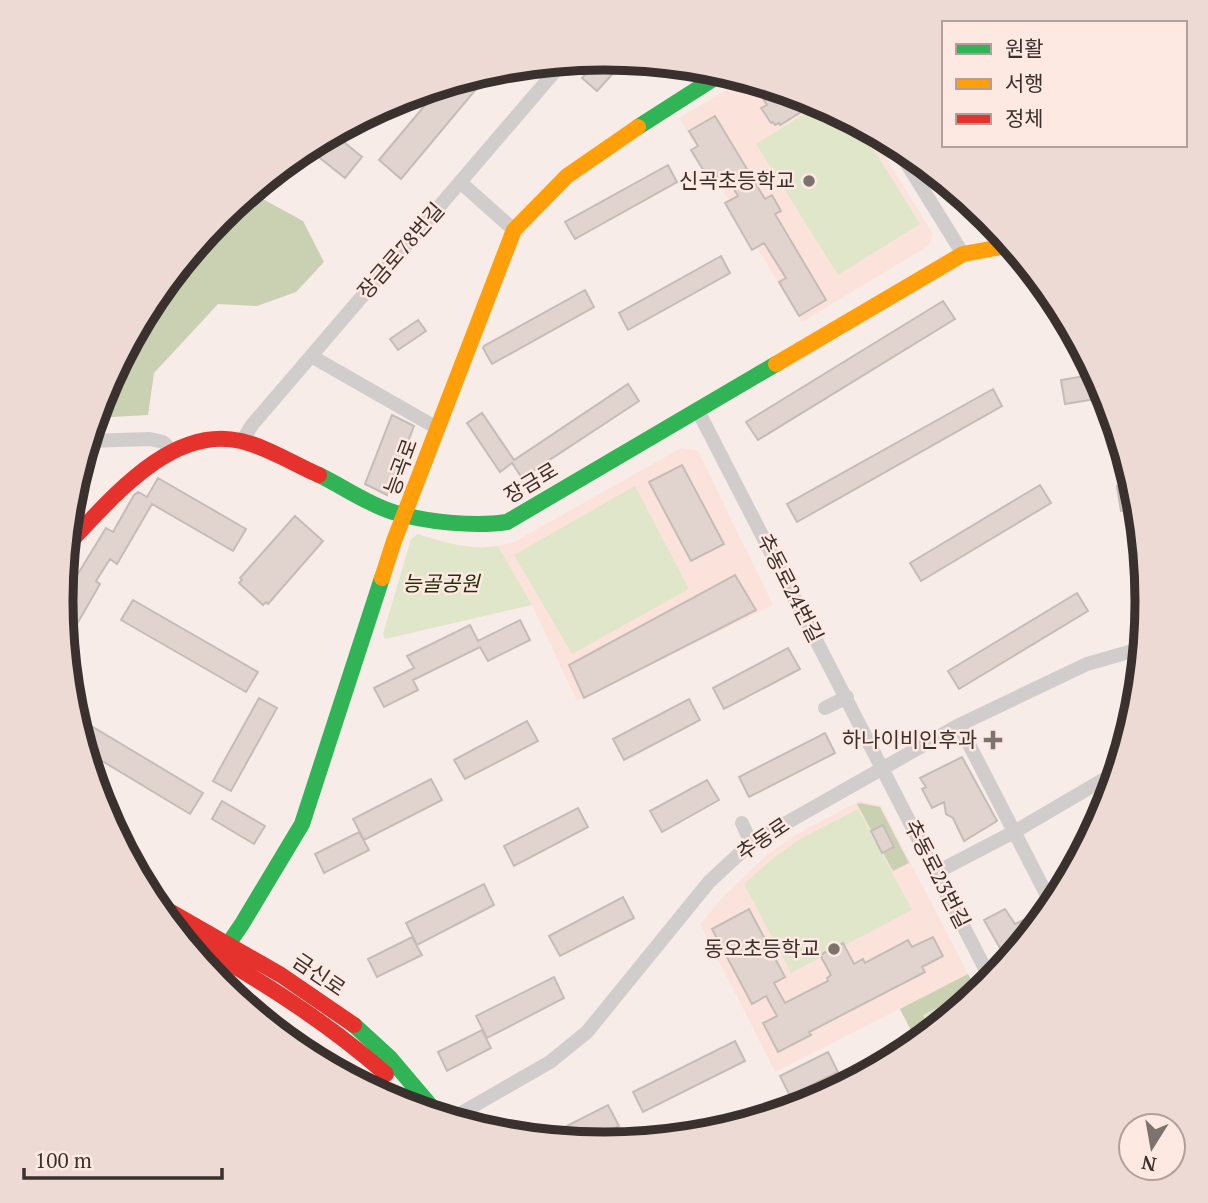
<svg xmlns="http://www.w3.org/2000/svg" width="1208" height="1203" viewBox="0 0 1208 1203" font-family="'PT Serif','Noto Sans KR',serif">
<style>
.built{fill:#fbe3db}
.medical{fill:#eeded4}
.green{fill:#e0e6c9}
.forest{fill:#cad0b2}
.building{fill:#e1d4ce;stroke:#c5bcb8;stroke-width:2}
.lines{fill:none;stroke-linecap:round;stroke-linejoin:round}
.street{stroke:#d2cdcd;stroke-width:14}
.fast{stroke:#30b455;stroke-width:16}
.slow{stroke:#ff9f0a;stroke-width:16}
.jam{stroke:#e5322d;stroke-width:16}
.poi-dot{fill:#7c726e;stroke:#fee9e2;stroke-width:2.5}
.labels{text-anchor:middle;stroke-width:5;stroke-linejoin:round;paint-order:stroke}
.poi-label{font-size:21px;fill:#3a302d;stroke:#fee9e2;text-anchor:end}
.street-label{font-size:21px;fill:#3a302d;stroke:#fee9e2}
.park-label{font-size:21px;font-style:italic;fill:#233009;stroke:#fee9e2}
.rim{fill:none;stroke:#3a302d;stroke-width:9}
</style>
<rect width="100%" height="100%" fill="#f8ece8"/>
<path class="built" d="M745,79l67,20 56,30 65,105 -5,12 -126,76 -123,-204z
M681,448l17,3 75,154 -196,96 -45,-96 -34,-59 16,-4z
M859,801l22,4 87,169 -193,98 -75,-148 25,-29 42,-40 30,-21z"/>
<path class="medical" d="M204,968l115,76 53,47 -70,-38 -83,-67z"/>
<path class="green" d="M821,104l37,20 62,100 -82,51 -82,-131z
M635,486l54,103 -117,65 -58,-99z
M418,534c27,9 52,16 80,12l34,59 -147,34 -2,-5 28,-95z
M858,809l54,101 -121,63 -47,-89 27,-24 29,-21z
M968,974l11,20 -61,50 -18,-35z"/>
<path class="forest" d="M250,192l53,29 21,41 -28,30 -39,14 -39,-2 -64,69 -6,42 -54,3 8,-25 50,-94 68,-82z
M859,803l21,4 29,56 -16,8 -10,-18 12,-6 -12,-23 -12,6 -14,-26z
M968,974l11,20 -6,5 -4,-7 -46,23 8,18 -13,11 -18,-35z"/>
<path class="building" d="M600,58l25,2 -28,31 -15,-13z
M467,78l11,9 -77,92 -22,-19 63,-75z
M752,81l60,18 5,3 -37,23 -1,-2 -4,2 -2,-3 -2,1 -10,-15 6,-3z
M715,116l50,83 7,-4 9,16 -6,3 51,86 -27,16 -20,-34 7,-4 -22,-35 -12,7 -27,-47 13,-7 -14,-23 -14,8 -19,-31 7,-4 -9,-15z
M333,133l29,24 -17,21 -39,-31z
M668,165l9,17 -102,57 -10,-17z
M721,256l9,17 -102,57 -9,-17z
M585,290l9,17 -102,57 -9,-16 1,-2z
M943,301l12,18 -197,121 -12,-18z
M418,320l8,11 -28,19 -8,-11z
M1096,374l12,23 -43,7 -4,-24z
M628,384l11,17 -117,77 -10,-15 -12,9 -33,-49 15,-10 32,47z
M993,389l9,17 -205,116 -10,-18z
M392,415l22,11 -27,69 -22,-11z
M682,465l42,79 -33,17 -42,-79z
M158,478l88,51 -13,22 -81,-47 -35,60 -7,-5 -14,22 4,3 -35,61 -5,-42 46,-75 7,4 21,-37 4,-3 9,5z
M1134,483l5,26 -18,2 -4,-25z
M1040,485l11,18 -130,78 -11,-18z
M295,516l28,25 -55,63 -2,-2 -3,3 -24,-22 3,-3 -2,-2z
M735,575l21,35 -172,88 -15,-33z
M1077,593l11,18 -129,78 -11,-18z
M133,600l125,72 -12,20 -125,-72z
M520,620l10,20 -42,21 -8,-14 -67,33 5,10 -34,17 -10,-19 40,-20 -7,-12 63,-31 8,16z
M788,648l12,21 -76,40 -11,-21z
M259,698l18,10 -46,83 -18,-10z
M689,699l11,21 -76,40 -11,-21z
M73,715l130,78 -13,21 -106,-64z
M527,721l11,20 -73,38 -11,-19z
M825,733l10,20 -86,44 -10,-20z
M962,757l35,64 -33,20 -11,-23 -7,-4 -2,-12 -12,6 -10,-19 4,-2 -6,-9z
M431,779l11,21 -78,40 -11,-21z
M707,780l12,20 -57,32 -12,-21z
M222,801l43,25 -11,18 -42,-25z
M578,808l10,19 -74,39 -10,-20z
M883,825l11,22 -12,6 -11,-22z
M359,832l10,18 -45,23 -9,-19z
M484,884l10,21 -77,40 -11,-22z
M623,897l11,21 -74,38 -11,-20z
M749,909l36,68 -11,6 11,20 43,-22 -1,-3 4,-3 -11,-20 23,-12 11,21 9,-5 2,4 43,-23 4,7 21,-10 10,19 -21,11 3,5 -116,60 2,3 -33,17 -15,-29 14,-7 -11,-20 -14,8 -40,-75z
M1005,909l10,15 29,-14 3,5 -39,47 -24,-42z
M412,937l10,18 -45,22 -9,-18z
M554,977l10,21 -77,40 -11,-22z
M482,1030l9,18 -44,23 -9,-19z
M735,1041l10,20 -102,51 -10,-20z
M828,1052l10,20 -48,24 -10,-20z
M608,1105l11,21 -35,17 -43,-4z"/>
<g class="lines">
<path class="street" d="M894,143l69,111
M460,182l54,48
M311,356l126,72
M697,409l295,573
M87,441l63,-2 13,3 9,9
M242,441l10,-16 311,-363
M825,708l22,-11
M959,725l94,182
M742,823l9,20
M937,872l77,-40 104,-61
M1048,897l17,-11
M449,1120l101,-58 37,-30 122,-150 42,-39 208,-118 128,-61 56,-16"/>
<path class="fast" d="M638,127l86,-55
M319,475c23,11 50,30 74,37 31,10 82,15 114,10l269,-158
M220,956l22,-32 60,-100 80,-246
M354,1025l36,33 50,59"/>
<path class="slow" d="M776,364l187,-110 49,-9
M382,578l12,-37 120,-311 53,-54 71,-49"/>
<path class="jam" d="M66,546c43,-44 104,-122 175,-105 26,6 53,23 78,34
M150,900l131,75 73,50
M177,934c75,40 145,84 209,140"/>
</g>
<g class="poi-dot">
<circle cx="809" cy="181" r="7"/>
<path d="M989.5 729.5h7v7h7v7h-7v7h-7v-7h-7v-7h7z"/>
<circle cx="834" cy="949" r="7"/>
</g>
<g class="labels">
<g class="poi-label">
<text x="795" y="188">신곡초등학교</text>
<text x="977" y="747">하나이비인후과</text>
<text x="820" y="956">동오초등학교</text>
</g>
<g class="street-label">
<text transform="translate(401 251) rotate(-49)" y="7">장금로78번길</text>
<text transform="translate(401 467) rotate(-70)" y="7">능곡로</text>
<text transform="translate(531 483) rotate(-31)" y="7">장금로</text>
<text transform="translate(790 588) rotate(63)" y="7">추동로24번길</text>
<text transform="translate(763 839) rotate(-34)" y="7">추동로</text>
<text transform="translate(937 874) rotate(63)" y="7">추동로23번길</text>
<text transform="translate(319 975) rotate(34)" y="7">금신로</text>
</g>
<g class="park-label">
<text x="441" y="591">능골공원</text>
</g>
</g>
<path d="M0 0H1208V1203H0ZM73 601a531 531 0 1 1 1062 0a531 531 0 1 1-1062 0Z" fill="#eedad4" fill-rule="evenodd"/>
<path class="rim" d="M73 601a531 531 0 1 1 1062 0a531 531 0 1 1-1062 0Z"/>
<rect x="942" y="21" width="245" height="126" fill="#fee9e2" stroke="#b09f9a" stroke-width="2"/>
<rect x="956" y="44" width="35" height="10" fill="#30b455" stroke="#b09f9a" stroke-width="2"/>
<text x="1005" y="56" font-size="21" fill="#3a302d">원활</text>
<rect x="956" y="79" width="35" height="10" fill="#ff9f0a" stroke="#b09f9a" stroke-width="2"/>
<text x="1005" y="91" font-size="21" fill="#3a302d">서행</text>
<rect x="956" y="114" width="35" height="10" fill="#e5322d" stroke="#b09f9a" stroke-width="2"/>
<text x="1005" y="126" font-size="21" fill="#3a302d">정체</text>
<g transform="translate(1152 1147) rotate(191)"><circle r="33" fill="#fee9e2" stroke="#b09f9a" stroke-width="2"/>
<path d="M0-5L12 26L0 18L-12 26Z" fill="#7c726e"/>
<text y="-10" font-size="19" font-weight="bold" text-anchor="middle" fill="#3a302d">N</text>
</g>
<path d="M24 1168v10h198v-10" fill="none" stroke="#3a302d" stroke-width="3.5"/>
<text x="35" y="1168" font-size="21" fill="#3a302d" stroke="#fee9e2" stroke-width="5" paint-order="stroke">100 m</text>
</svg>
